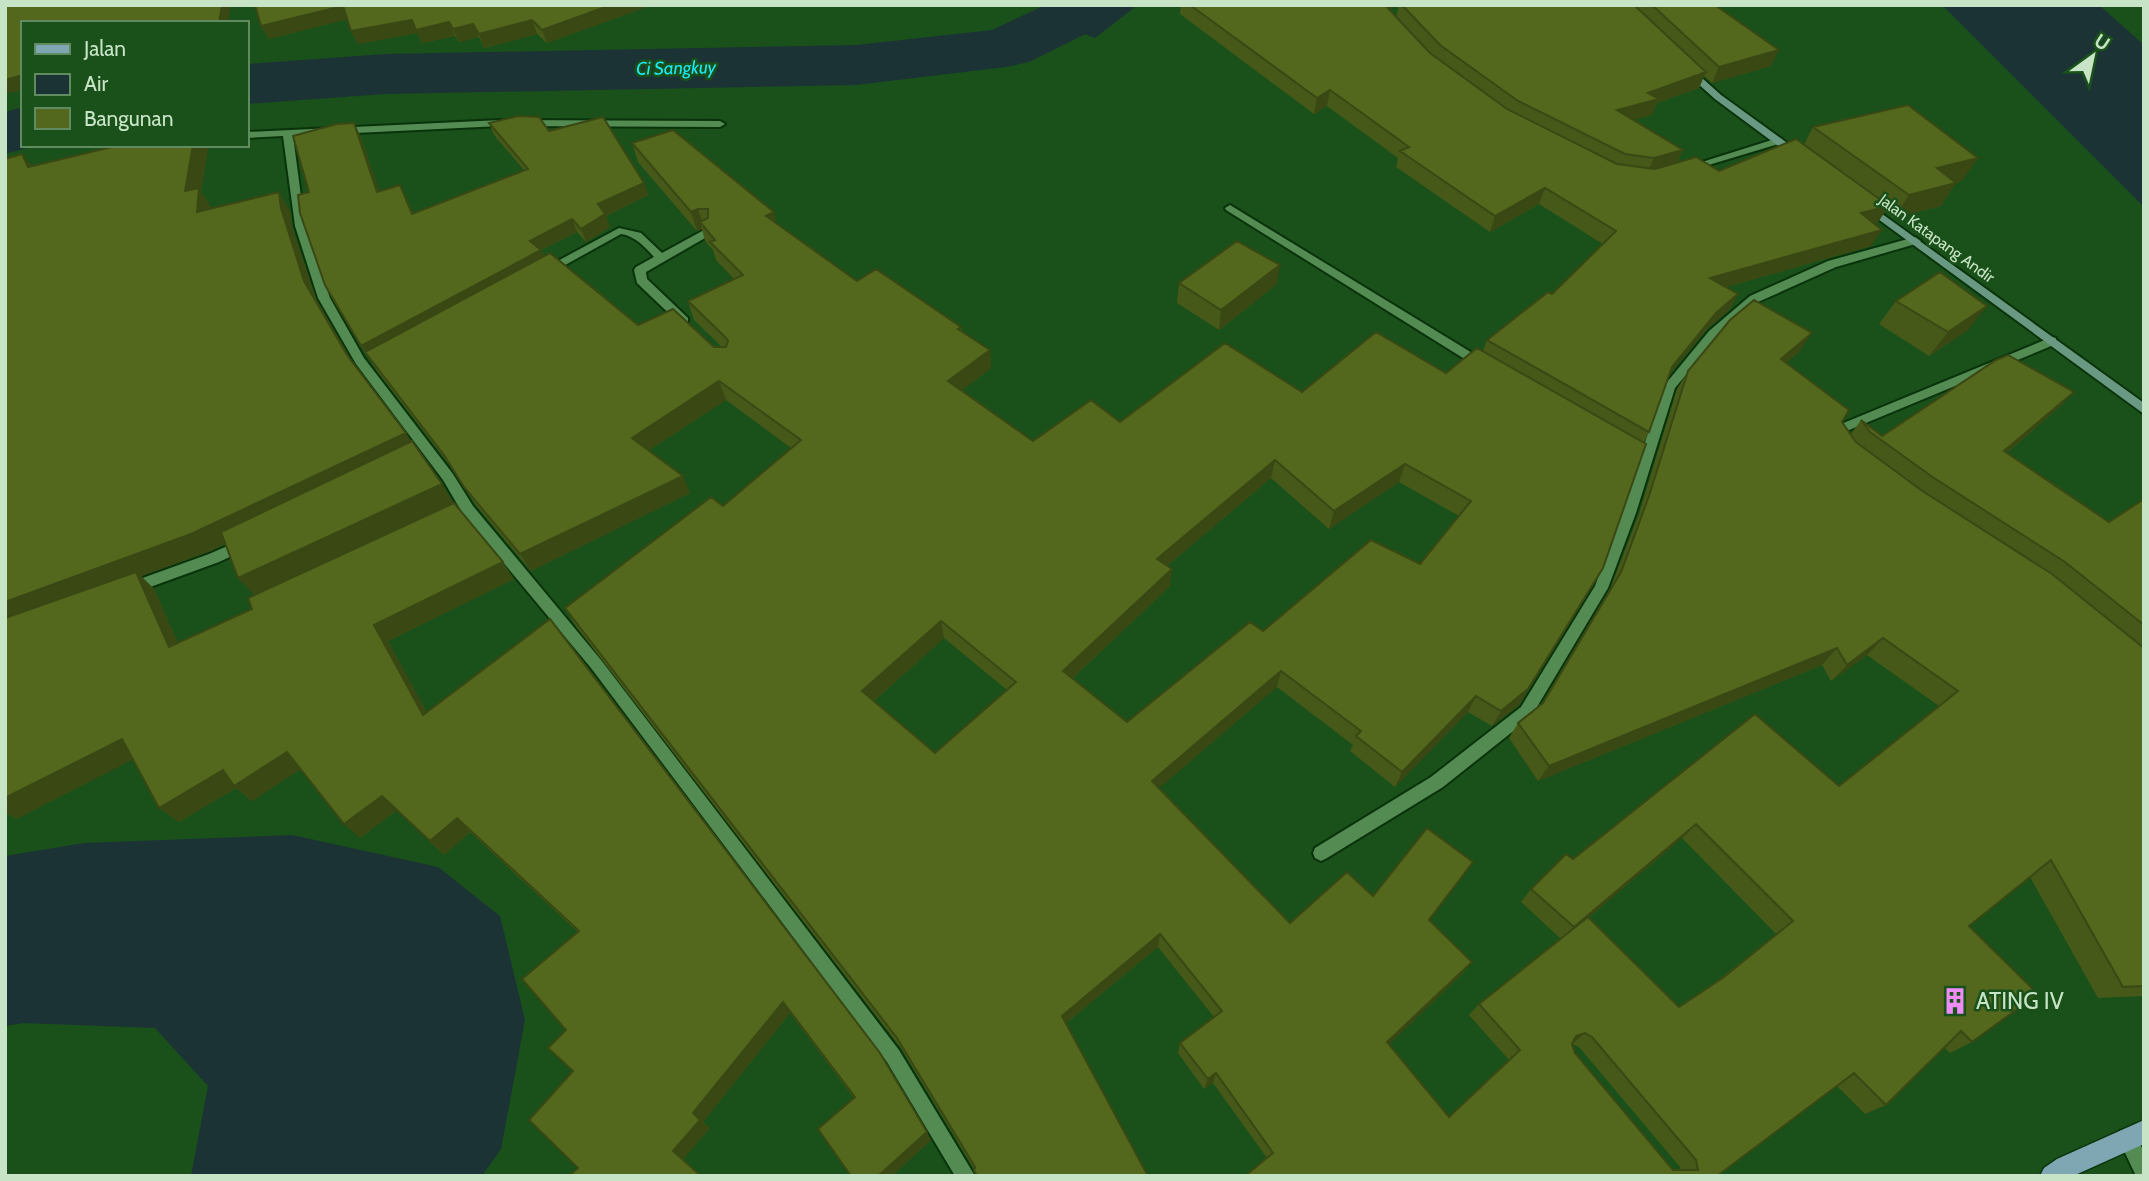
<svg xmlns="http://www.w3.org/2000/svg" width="2149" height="1181" viewBox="0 0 2149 1181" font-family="Cabin,sans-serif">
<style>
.water{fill:#1c3336}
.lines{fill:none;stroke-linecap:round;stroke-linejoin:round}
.river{fill:#1c3336;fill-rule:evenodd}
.lane-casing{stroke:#09330a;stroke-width:4}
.street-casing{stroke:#09330a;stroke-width:4}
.secondary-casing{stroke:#09330a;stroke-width:4}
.primary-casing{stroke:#09330a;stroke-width:3}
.lane{fill:#548b53;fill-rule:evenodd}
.street{fill:#548b53;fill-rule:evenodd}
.secondary{fill:#6a9983;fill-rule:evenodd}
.primary{fill:#7fa7b3;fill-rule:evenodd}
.wall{fill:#475919;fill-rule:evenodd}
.shaded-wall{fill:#3a4814}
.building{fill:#53671d;stroke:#3a4814;stroke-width:2;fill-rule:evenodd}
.labels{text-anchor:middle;stroke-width:5;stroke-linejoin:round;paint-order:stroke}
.far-street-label{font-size:16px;fill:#c8e4c6;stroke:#1a501a}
.far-water-label{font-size:18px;font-style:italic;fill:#1de9f9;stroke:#1a501a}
.near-poi-label{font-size:23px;fill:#c8e4c6;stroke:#1a501a;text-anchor:start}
</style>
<rect width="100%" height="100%" fill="#1a501a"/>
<path class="water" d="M1045,5h93l-43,33 -62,-24z
M1942,5h157l45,40v162z
M292,835l146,32 62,49 25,104 -24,129 -19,27h-291l17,-90 -53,-58 -132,-5 -18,3v-170l79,-13z"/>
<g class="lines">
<path class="river" d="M1045,5h82l-9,13 -89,44 -23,5 -150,18 -471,9 -138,10v-40l138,-10 471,-9 136,-15z
M23,107v38h15l-33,9v-42z"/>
<defs>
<path id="lane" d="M2127,1129l7,2 10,21v24h-8l-18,-38 2,-7z"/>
<path id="street" d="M501,120l219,1 5,3 -5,3 -219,-1 -208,10 12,90 25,72 34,60 89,116 20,32 128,154 298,390 76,126h-20l-68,-114 -296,-394 -128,-154 -20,-34 -87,-116 -38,-66 -23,-72 -12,-90 -36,2v-6z
M1778,138l4,1v4l-90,27 -4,1 -5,-3z
M1230,205l257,157 2,3 -2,3h-8l-253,-158 -1,-2z
M619,228l22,5 21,20 42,-23h8v4l-66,38 1,7 41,39v6h-8l-43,-41 -3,-13 2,-3 18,-10c-9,-10 -19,-21 -33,-23l-72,40h-8l-2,-3z
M1915,237l6,4 -2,2 -83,24 -78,35 -41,35 -42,51 -39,125 -28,75 -77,129 -88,70 -116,71 -6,3 -6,-3 -2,-5 2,-5 116,-71 90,-70 74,-121 27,-73 41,-126 46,-56 41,-35 78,-35z
M2052,337l4,1v6l-207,86 -6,15h-10l-2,-5 10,-16z
M246,538l5,1 2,4 -2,4 -32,15 -88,32 -5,-2 -2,-4 2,-4 83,-30z"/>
<path id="secondary" d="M1686,69h6l29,26 80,58v4h-8l-78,-58 -29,-26z
M1867,203l277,200v11l-281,-206 -1,-2z"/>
<path id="primary" d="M2144,1120v24l-71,32h-33l4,-8 13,-9z"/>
</defs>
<use href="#lane" class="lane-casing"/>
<use href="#street" class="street-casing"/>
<use href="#secondary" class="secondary-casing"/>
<use href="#primary" class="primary-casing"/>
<use href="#lane" class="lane"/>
<use href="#street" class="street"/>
<use href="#secondary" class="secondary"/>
<use href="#primary" class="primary"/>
</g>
<path class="wall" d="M255,5h397l-105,38 -10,-9 -53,14 -5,-11 -20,5 -4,-6 -33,7 -5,-10 -59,11 -7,-13 -4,-12 -78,20 -8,-13z
M1181,5h218l-10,4 7,8 3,-12h316l56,61 -59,17 -8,-7 -5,12 -42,15 -5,12 -19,5 50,30 -6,13 42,8 85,-26 9,-18 149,54 -6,1 -15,24 -47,12 -9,-7 -7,11 -5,2 -2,22 -145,41 12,7 -9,16 -22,19 -39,47 -19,56 -130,273 -27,21 -24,-14 -73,75 -45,-36 3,-6 -76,-58 -118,101 131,135 83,-27 91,-21 -34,45 42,42 -10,12 -73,70 60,73 60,-57 -40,-45 10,-11 82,-65 -40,-37 10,-13 42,-30 182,-145 84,72 100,-80 -72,-51 -36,26 -9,-16 -284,116 -29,-43 9,-15 24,-20 68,-114 29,-75 38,-125 11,-18 112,-20 -14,12 56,59 9,12 10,-14 21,16 192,-44 -18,18 -49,43 102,69 35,-23v497l-46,2 -68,-121 -61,49 3,116 -22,11 -6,-6 -58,58 -21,9 -28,-28 -120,90 -450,-18 -54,-75 -9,6 -26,-36 2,-10 34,-26 -56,-70 -92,76 82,153h-172l-2,-7 -73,-121 -326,-423 -10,-17 158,-102 68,-58 -65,-48 -77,50 41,43 -159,78 -56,-67 -20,-32 -78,-101 -16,-25 -52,-154 45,-69 6,12 19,56 27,6 7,16 111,-43 -30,-35 -5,-12 60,8 95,52 4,12 -42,21 4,11 -24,15 -9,-10 -36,18 3,6 94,69 76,22h8l-28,-27 -6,-19 46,-22 -18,-19 -3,-10 -8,-9 -3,-12 -5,2 -59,-69 -6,-19 145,81 80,57 104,46 1,5 28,18 1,18 -29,22 71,51 87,-19 182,-30 144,-19 37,-22 4,-11 65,-46 51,-50 -64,-40 -49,28 -94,-65 2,-9 -71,-52 -13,8 -134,-100zM1271,478l58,51 70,-47 60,34 -39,48 -157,67 -136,91 -55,-43 98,-93 -3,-20zM944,638l63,52 -72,63 -61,-52zM1682,838l94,96 -59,47 -38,26 -91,-89zM1572,1044l7,3 101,120 1,3h-8l-98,-117z
M121,145h85l2,3 -7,44 10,16 79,3 2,16 24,72 37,64 58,78h1l41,62 61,76 -126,62 39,72 123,-94 381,521 -39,36h-41l3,-78 -64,-85 -87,109 7,6 -27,31 -105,9 -5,-97 -7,-41 12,-98 -108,-100 -26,23 -47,-45 -37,28 -60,-69 -48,32 -16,-13 -57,34 -20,-14 -26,-49 -117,60 -11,-7v-653l27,7zM226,543l12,35 17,17 -3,14 -74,34 -24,-54 -13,-13 67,-24z
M1179,283l98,1 -58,46 -42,-27z
M1896,301l72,29 -39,26 -50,-32z"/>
<path class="shaded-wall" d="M222,5h9l-3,18h-9z
M611,5h41l-105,38 -5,-13z
M1383,5h16l-12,5z
M343,6l6,13 -80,20 -8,-13z
M412,20l37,2 6,14 -33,7 -5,-10 -59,11 -7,-13z
M532,20l5,14 -53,14 -5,-14z
M473,24l6,13 -20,5 -6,-13z
M1779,50l-8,16 -59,17 7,-16z
M1706,72l-7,16 -42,15 -5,12 -42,11 7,-16 31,-17z
M23,75v15l-18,4v-14z
M1330,90l-3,16 -13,8 3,-16z
M354,123l6,12 24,69 -7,-12z
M193,145h13l2,3 -7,44 10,15 -1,24 -13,-19 -12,-21z
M1683,150l-7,16 -29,8 7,-16z
M22,154l15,18 -9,-5z
M1978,158l-16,23 -40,10 15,-23z
M644,183l4,12 -42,21 4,11 -24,15 -5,-13 17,-25z
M1956,183l-15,23 -47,12 15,-23z
M400,185l6,12 13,29 -7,-12z
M1545,188l-6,16 -49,28 5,-16z
M279,192l11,19 2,16 24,72 43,75 -12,-19 -43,-74 -23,-73z
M1889,206l-11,16 -27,7 10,-16z
M698,209l6,18 -4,-5 2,7 -5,2 -6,-19z
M774,212l4,19 -12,-15z
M572,219l5,13 -42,21 -5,-12z
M1882,230l-11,16 -170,48 9,-16z
M541,250l6,13 -182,89 4,6 -8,-12z
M1280,265l-3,19 -58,46 2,-20z
M1738,294l-9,16 -22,19 -44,53 9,-15 44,-54z
M1987,306l-19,24 -39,26 19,-24z
M1812,333l-12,18 -30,26 11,-18z
M990,350l1,18 -40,31 -3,-18z
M719,381l7,19 -86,56 -8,-18z
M2074,392l-18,18 -68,59 16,-18z
M406,433l12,18 -210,101 -67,24 13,13 33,74 -182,-37v-24z
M1275,460l-4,18 -116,98 2,-17z
M1405,464l-6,18 -70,47 5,-18z
M683,476l7,17 -159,78 -11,-17z
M442,484l14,23 -198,92 -20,-21z
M503,562l11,17 -126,62 49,90 -14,-16 -49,-90z
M1172,569l-2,17 -107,101v-16z
M1593,585l-74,120 -27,21 9,-15z
M941,621l3,17 -77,69 -5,-16z
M1883,638l-16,17 -36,26 16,-16z
M1837,648l-15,17 -284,116 11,-15z
M1281,671l-4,16 -126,108 1,-14z
M1476,696l-8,16 -73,75 7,-15z
M122,739l20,16 -126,64 -11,-7v-14z
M287,752l17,15 -52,34 -16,-13 -57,34 -20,-14 64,-38z
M382,796l15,14 -37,28 -16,-14z
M457,818l13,14 -26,23 -14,-14z
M1696,824l-14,14 -120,102 12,-13z
M1473,862l-9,13 -43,57 8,-12z
M1160,934l-2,13 -96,79v-10z
M1472,962l-10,12 -82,79 7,-11z
M783,1002l7,11 -87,109 -10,-9z
M1585,1033l-13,11 4,-8z
M1216,1073l-3,10 -9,6 4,-10z
M700,1120l10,8 -27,31 19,17 -29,-25z
M927,1132l4,8 -39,36h-14z"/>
<path class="building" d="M5,5h217l-3,18h-196v52l-18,5z
M255,5h356l-69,25 -10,-10 -53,14 -6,-10 -20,5 -4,-7 -33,8 -4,-10 -61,11 -8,-25 -82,20z
M1190,5h195l45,48 77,56 110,55 38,5 41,-12 23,14 77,-32 93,67 -28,7 21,17 -172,48 28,16 -22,19 -44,54 -23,65 -162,-92 61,-48 4,2 64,-63 -71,-43 -50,28 -95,-65 9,-4 -79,-57 -13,8z
M1402,5h232l72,67 -58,21 11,6 -42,11 66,40 -29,8 -29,-4 -107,-53 -78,-56z
M1652,5h63l64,45 -60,17z
M1908,105l70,53 -41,10 19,15 -47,12 -96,-68z
M518,116l21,1 10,14 54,-14 41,66 -46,21 7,10 -24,15 -9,-10 -42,22 11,9 -180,96 -36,-61 -25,-72 -2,-18 11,-3 -16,-56 44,-12 17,-1 23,69 23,-7 12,29 116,-45 -39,-46z
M673,130l101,82 -8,4 91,65 19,-12 85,58 -3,2 32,21 -42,31 85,60 58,-41 29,22 105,-79 77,49 74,-60 70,41 31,-25 169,96 -43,124 -75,121 -27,22 -25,-15 -74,76 -46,-36 5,-5 -80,-60 -129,110 138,142 57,-51 26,24 54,-68 46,34 -44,58 43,42 -85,80 62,75 71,-67 -41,-46 109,-87 91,90 45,-30 69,-56 -97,-97 -122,103 -43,-38 35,-35 7,5 182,-145 84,72 119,-95 -75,-53 -36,27 -10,-17 -288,118 -31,-43 25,-20 78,-131 28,-76 39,-125 42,-51 24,-20 58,33 -31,26 68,51 -7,12 14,20 65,48 131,84 92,74v338l-21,1 -72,-127 -82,66 69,68 -66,48 -11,-11 -75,74 -32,-32 -137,103h-472l28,-23 -57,-80 -8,6 -28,-36 42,-32 -62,-77 -98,82 86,160h-170l-4,-5 1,-4 -78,-129 -332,-430 146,-111 12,9 78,-66 -82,-59 -87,57 51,38 -163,78 -56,-67 -20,-32 -79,-103 185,-99 88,72 35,-16 41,38h12l2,-6 -2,-3 -38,-37 55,-26 -33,-33 5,-2 -15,-18 8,-4v-9h-10l-7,3 -59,-69zM1275,460l59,51 71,-47 66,37 -51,63 -49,-24 -108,91 -13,-9 -123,100 -64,-51 109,-102 -15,-10zM941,621l75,61 -81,71 -73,-62zM1585,1033l7,4 104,123 2,10h-25l-98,-117 -3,-9 4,-8z
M120,145h73l-8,46 14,-3 -2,24 82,-20 2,16 23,73 43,74 59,78 -215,101 -186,68v-443l17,-5 6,13z
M1237,241l43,24 -59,45 -42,-27z
M1940,272l47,34 -39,26 -52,-31z
M2008,355l66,37 -70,59 105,71 35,-23v126l-79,-63 -131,-84 -64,-46 -9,-12 21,16 114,-76z
M412,441l30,43 -204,94 -17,-46z
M454,503l49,59 -129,63 49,90 127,-96 330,434 47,79 -49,44h-27l-33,-47 37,-32 -72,-95 -90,111 7,7 -27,31 28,25h-132l9,-8 -49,-48 44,-49 -25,-23 18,-18 -44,-51 57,-48 -122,-113 -27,23 -48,-45 -38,28 -57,-72 -53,34 -11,-16 -64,38 -37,-69 -117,59v-180l131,-46 33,75 83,-38 -4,-11z"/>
<defs>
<symbol id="building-bare" viewBox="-9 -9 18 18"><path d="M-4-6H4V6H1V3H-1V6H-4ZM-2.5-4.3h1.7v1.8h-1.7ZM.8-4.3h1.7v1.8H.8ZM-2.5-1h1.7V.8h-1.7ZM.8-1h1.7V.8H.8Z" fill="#ee8cf8" stroke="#1a501a" stroke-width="2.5" paint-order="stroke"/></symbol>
</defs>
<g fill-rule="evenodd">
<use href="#building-bare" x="1936" y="982" width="38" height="38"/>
</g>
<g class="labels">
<g class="far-street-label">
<text transform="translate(1937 238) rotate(36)" y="6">Jalan Katapang Andir</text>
</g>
<g class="far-water-label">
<text transform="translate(676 68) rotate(-1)" y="6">Ci Sangkuy</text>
</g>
<g class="near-poi-label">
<text x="1976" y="1009">ATING IV</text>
</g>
</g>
<rect width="2149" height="1181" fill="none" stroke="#c8e4c6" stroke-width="14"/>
<rect x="21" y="21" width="228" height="126" fill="#1a501a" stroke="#608b5f" stroke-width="2"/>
<rect x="35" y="44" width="35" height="10" fill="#7fa7b3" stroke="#608b5f" stroke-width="2"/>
<text x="84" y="56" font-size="21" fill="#c8e4c6">Jalan</text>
<rect x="35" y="74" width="35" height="21" fill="#1c3336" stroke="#608b5f" stroke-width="2"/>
<text x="84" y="91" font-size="21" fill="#c8e4c6">Air</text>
<rect x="35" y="108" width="35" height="21" fill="#53671d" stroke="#608b5f" stroke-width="2"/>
<text x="84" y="126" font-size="21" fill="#c8e4c6">Bangunan</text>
<g transform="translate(2093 56) rotate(33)" stroke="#1a501a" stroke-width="5" paint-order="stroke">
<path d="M0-5L12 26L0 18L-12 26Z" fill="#c8e4c6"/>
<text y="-10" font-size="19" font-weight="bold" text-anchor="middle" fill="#c8e4c6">U</text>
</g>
</svg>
